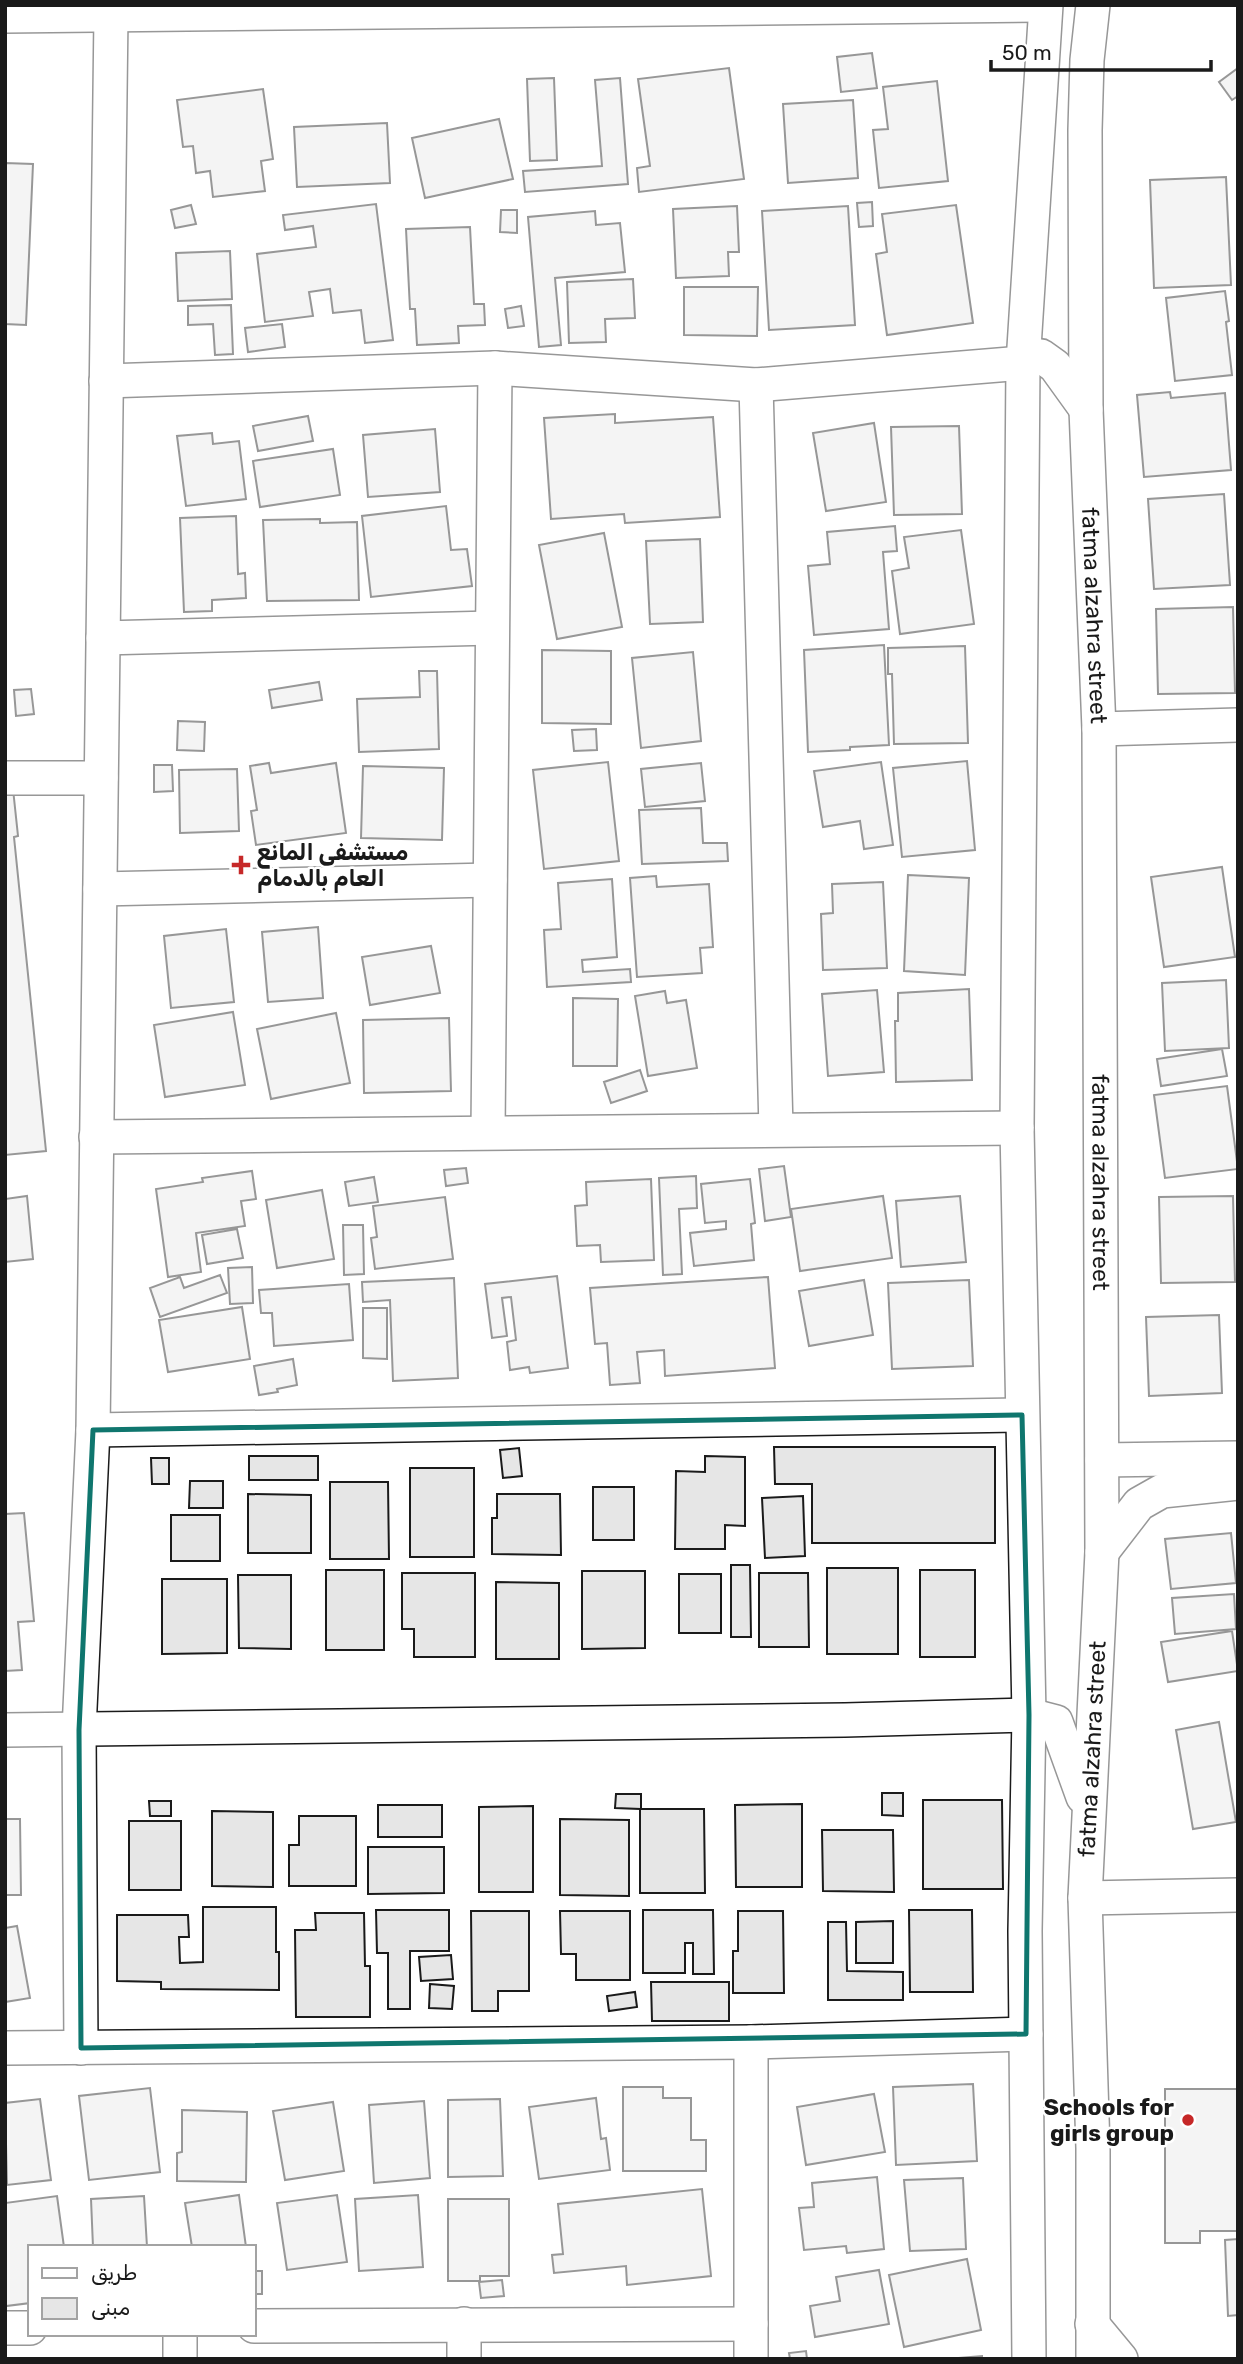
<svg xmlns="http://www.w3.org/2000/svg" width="1243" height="2364" viewBox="0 0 1243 2364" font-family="Rubik,Vazirmatn,sans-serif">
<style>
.building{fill:#e6e6e6;stroke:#1a1a1a;stroke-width:2}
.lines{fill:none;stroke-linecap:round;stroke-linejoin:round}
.minor-casing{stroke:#1a1a1a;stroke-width:36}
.minor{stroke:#fff;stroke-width:33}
.marked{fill:none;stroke:#0f766e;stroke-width:5;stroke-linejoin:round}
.poi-dot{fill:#c62828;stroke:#fff;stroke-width:2.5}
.labels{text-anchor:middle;stroke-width:5;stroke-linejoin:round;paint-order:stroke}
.street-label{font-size:23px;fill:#1a1a1a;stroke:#fff}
.poi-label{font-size:23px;font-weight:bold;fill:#1a1a1a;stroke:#fff;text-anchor:start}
</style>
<rect width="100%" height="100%" fill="#fff"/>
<path class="building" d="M872,53l5,35 -36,4 -4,-35z
M729,68l15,111 -105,13 -2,-24 13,-2 -12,-87z
M1238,68v28l-6,4 -13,-18z
M554,78l3,82 -27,1 -3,-82z
M620,78l8,106 -103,8 -2,-21 79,-5 -7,-86z
M937,81l11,100 -69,7 -6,-58 15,-1 -5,-42z
M263,89l10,70 -12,2 4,30 -52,6 -3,-26 -14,2 -3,-27 -10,1 -6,-47z
M853,100l5,78 -70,5 -5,-79z
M499,119l14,60 -88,19 -13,-60z
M387,123l3,60 -93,4 -3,-60z
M5,163l28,1 -7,161 -21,-1z
M1226,177l5,108 -77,3 -4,-108z
M872,202l1,24 -14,1 -2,-24z
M376,204l17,136 -28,3 -4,-33 -28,3 -3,-24 -21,3 4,24 -48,6 -8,-68 59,-7 -3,-21 -28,4 -2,-15z
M191,205l5,19 -21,4 -4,-18z
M956,205l17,118 -86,12 -11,-81 11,-2 -5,-38z
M737,206l2,46h-11l1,24 -53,2 -3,-69z
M848,206l7,119 -86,5 -7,-119z
M501,210h16v23l-17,-1z
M595,211l1,14 24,-2 5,49 -70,6 6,67 -22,2 -11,-130z
M470,227l4,77h10l1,21 -27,1 1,17 -42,2 -2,-36h-5l-4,-80z
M230,251l2,48 -54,2 -2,-48z
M633,279l2,39 -30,1 1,23 -37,1 -2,-61z
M684,287h74l-1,49 -73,-1z
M1225,291l4,30 -3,1 6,53 -57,6 -9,-83z
M231,305l2,49 -18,1 -2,-31 -25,1v-19z
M521,306l3,20 -16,2 -3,-19z
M282,324l3,23 -37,5 -3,-24z
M1170,392l1,6 54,-5 6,77 -87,7 -7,-82z
M615,414v9l98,-6 7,100 -95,6 -1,-9 -73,5 -7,-101z
M308,416l5,25 -55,10 -5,-25z
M874,423l12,79 -60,9 -13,-78z
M959,426l3,88 -68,1 -3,-88z
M435,429l5,63 -72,5 -5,-62z
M212,433l1,11 26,-3 7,58 -60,7 -9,-70z
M333,449l7,46 -80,12 -7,-46z
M1224,494l6,91 -76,4 -6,-90z
M446,506l5,44 16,-1 5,37 -101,11 -9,-81z
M236,516l2,58 7,-1 1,25 -34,2v11l-28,1 -4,-94z
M320,519v4l37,-1 2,78 -92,1 -4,-81z
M895,526l2,25 -14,1 6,77 -75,6 -6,-69 22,-2 -3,-32z
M961,530l13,94 -74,10 -8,-63 17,-3 -5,-31z
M604,533l18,94 -65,12 -18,-94z
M700,539l3,83 -53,2 -4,-83z
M1233,607l2,86 -77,1 -2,-85z
M884,645l5,100 -39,2v3l-42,2 -4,-102z
M965,646l3,97 -74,1 -2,-70h-4v-26z
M542,650l69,1v73l-69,-1z
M693,652l8,89 -60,7 -9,-90z
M419,671h18l2,78 -80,3 -2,-53 63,-2z
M319,682l3,18 -50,8 -3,-18z
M31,689l3,25 -18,2 -2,-26z
M178,721l27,1 -1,29 -27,-1z
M596,729l1,21 -23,1 -2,-21z
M967,761l8,89 -73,7 -9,-89z
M608,762l11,99 -75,8 -11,-99z
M881,762l12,83 -29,4 -4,-28 -37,6 -9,-56z
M269,763l2,10 65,-10 10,70 -90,12 -5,-34 6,-1 -7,-44z
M701,763l4,38 -60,6 -4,-38z
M154,765h18l1,26 -19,1z
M363,766l81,2 -2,72 -81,-2z
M237,769l2,62 -59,2 -1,-63z
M5,789h8l5,47 -4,1 32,314 -41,4z
M701,808l2,35h24l1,18 -86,3 -3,-54z
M1222,867l13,90 -71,10 -13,-90z
M908,875l61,3 -4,97 -61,-4z
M656,876l1,11 52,-3 4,63 -13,1 2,25 -65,4 -7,-99z
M612,879l5,78 -35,3 1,12 47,-3 1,13 -84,5 -3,-57 17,-1 -3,-46z
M883,882l4,86 -64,2 -2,-56 12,-1 -1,-29z
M318,927l5,71 -55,4 -6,-70z
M226,929l8,73 -63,6 -7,-72z
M431,946l9,47 -70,12 -8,-48z
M1226,980l3,68 -64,3 -3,-68z
M969,989l3,91 -76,2 -1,-61h3v-28z
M877,990l7,82 -56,4 -6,-82z
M665,991l2,12 19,-3 11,68 -49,8 -13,-80z
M573,998l45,1 -1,67h-44z
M233,1012l12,73 -80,12 -11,-72z
M336,1013l14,70 -79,16 -14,-70z
M449,1018l2,73 -87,2 -1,-73z
M1222,1049l5,27 -66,10 -4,-27z
M640,1070l7,21 -36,12 -7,-21z
M1227,1086l11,83 -73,9 -11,-83z
M784,1166l7,51 -26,4 -6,-52z
M466,1168l2,15 -22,3 -2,-16z
M252,1171l4,28 -15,2 4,25 -49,7 5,39 -33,5 -12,-88 47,-7 -1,-4z
M696,1176l1,32 -18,1 3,65 -19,1 -4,-97z
M374,1177l4,25 -29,4 -4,-24z
M651,1179l3,81 -53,2 -1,-17 -23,1 -2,-40 12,-1 -1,-23z
M750,1179l5,44 -4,1 3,36 -60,6 -4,-33 36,-4v-8l-21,2 -4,-39z
M322,1190l12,69 -57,9 -11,-68z
M27,1196l6,63 -28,3v-63z
M883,1196l9,62 -92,13 -9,-62z
M960,1196l6,66 -65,5 -5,-66z
M1233,1196l2,86 -74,1 -2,-86z
M445,1197l8,62 -78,10 -4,-31 6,-1 -4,-31z
M343,1225h20l1,49 -20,1z
M237,1229l6,29 -36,6 -5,-29z
M252,1267l1,36 -23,1 -2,-36z
M220,1275l7,18 -67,24 -10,-29 30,-11 4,11z
M557,1276l11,92 -38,5 -1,-6 -19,3 -3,-28 9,-2 -5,-43 -9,1 5,38 -15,2 -7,-54z
M768,1277l7,91 -110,8 -1,-26 -27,2 3,31 -30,2 -3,-42 -12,1 -5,-56z
M454,1278l4,100 -65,3 -3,-81 -27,2 -1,-20z
M864,1280l9,55 -64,11 -10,-55z
M969,1280l4,86 -81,3 -4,-86z
M349,1284l4,56 -79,6 -2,-33h-11l-2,-23z
M242,1307l8,52 -82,13 -9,-52z
M363,1308h24v51l-24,-1z
M1219,1315l3,78 -73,3 -3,-79z
M293,1359l4,26 -20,4 1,3 -19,3 -5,-29z
M774,1447h221v96h-183v-59h-37z
M519,1448l3,28 -19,2 -3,-28z
M249,1456h69v24h-69z
M705,1456l40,1v69l-20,-1v24h-50l1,-78 29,1z
M151,1458h18v26h-17z
M410,1468h64v89h-64z
M190,1481h33v27h-34z
M330,1482h58l1,77h-59z
M593,1487h41v53h-41z
M248,1494l63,1v58h-63z
M497,1494h63l1,61 -69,-1v-36h5z
M803,1496l2,60 -40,2 -3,-60z
M24,1513l10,108 -16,1 4,48 -17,1v-157z
M171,1515h49v46h-49z
M1231,1533l5,50 -65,6 -6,-50z
M731,1565h19l1,72h-20z
M827,1568h71v86h-71z
M326,1570h58v80h-58z
M920,1570h55v87h-55z
M582,1571h63v77l-63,1z
M402,1573h73v84h-61v-28h-12z
M759,1573h49l1,74h-50z
M679,1574h42v59h-42z
M238,1575h53v74l-52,-1z
M162,1579h65v74l-65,1z
M496,1582l63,1v76h-63z
M1234,1594l2,35 -61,5 -3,-36z
M1232,1631l6,40 -70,11 -7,-40z
M1219,1722l17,100 -43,7 -17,-99z
M882,1793h21v23l-21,-1z
M616,1794h25v15h63l1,84h-65v-84l-25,-1z
M923,1800h79l1,89h-80z
M149,1801h22v15h-21z
M802,1804v83h-66l-1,-82z
M378,1805h64v32h-64z
M533,1806v86h-54v-85z
M212,1811l61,1v75l-61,-1z
M299,1816h57v70h-67v-41h10z
M5,1819h15l1,76h-16z
M560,1819l69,1v76l-69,-1z
M129,1821h52v69h-52z
M822,1830h71l1,62 -71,-1z
M368,1847h76v46l-76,1z
M203,1907h73v45h3v38l-118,-1v-7l-44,-1v-66h71l1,22h-10l1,26 23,-1z
M376,1910h73v41h-39v58h-22v-56h-11z
M643,1910h70l1,64h-21v-31h-8v30h-42z
M909,1910h63l1,82h-63z
M471,1911h58v80h-31v20h-26z
M560,1911h70v69h-54v-26h-15z
M738,1911h45l1,82h-51v-42h5z
M315,1913h49l1,53h5v51h-74l-1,-87h21z
M893,1921v42h-37v-41z
M828,1922h18l1,49 56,1v28h-75z
M17,1926l13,72 -25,4v-74z
M451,1955l2,24 -32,2 -2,-24z
M651,1982h78v39h-77z
M430,1984l24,2 -2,23 -23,-1z
M635,1992l2,15 -28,4 -2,-15z
M973,2084l4,77 -81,4 -3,-78z
M623,2087h40v11h28v42h15v31h-83z
M150,2088l10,84 -71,8 -10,-84z
M1165,2089h73v142h-38v12h-35z
M874,2094l11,58 -79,13 -9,-58z
M596,2098l5,41 5,-1 4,32 -71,9 -10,-72z
M40,2099l11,81 -44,5 -2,-82z
M500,2099l3,77 -55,1v-77z
M424,2101l6,77 -56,5 -5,-78z
M333,2102l11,69 -59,9 -12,-69z
M182,2110l65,2 -1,70 -69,-1v-28l5,-1z
M877,2177l7,72 -37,4 -1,-7 -42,4 -5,-42 15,-1 -2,-24z
M963,2178l3,71 -56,2 -6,-71z
M702,2189l9,87 -84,9 -1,-19 -72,7 -2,-18 11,-1 -5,-50z
M239,2195l7,52h-54l-7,-44z
M337,2195l10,67 -60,8 -10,-67z
M418,2195l5,72 -64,4 -4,-72z
M57,2196l7,51h-34v56l-24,3 -1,-103z
M144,2196l3,51h-54l-2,-48z
M448,2199h61v77h-29v5h-32z
M1238,2239v76l-10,1 -3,-76z
M967,2259l14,71 -77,17 -15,-72z
M879,2270l10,54 -74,13 -5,-31 30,-5 -4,-24z
M254,2271h8v23h-8z
M502,2280l2,16 -23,2 -2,-16z
M806,2351l1,8h-17l-1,-6z
M982,2356v3h-36z"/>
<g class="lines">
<defs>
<g id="minor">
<path id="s1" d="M1093,5l-6,55 -2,70 1,279 13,320 3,823 -17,346 8,250v211"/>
<path d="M5,16l1035,-11"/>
<path d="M106,381l389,-13 261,17 267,-22 18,-7 14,10 31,43"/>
<path d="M756,385l20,743"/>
<path d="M103,638l389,-10"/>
<path d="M1099,729l139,-4"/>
<path d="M5,778h96"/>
<path d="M100,889l390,-9"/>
<path d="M488,1132l7,-764"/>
<path d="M96,1137l921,-9"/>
<path d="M93,1430l929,-15"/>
<path d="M1102,1460l136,-2"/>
<path d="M1102,1552l37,-48 23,-13 76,-8"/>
<path d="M5,1730l840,-10 184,-5 27,7 27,75"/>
<path d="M1085,1898l153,-3"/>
<path d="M751,2042v317"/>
<path d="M5,2048l746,-6 275,-8"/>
<path d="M81,2048l-2,-318 14,-300 18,-1415"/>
<path d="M1092,2324l29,35"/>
<path d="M254,2326l497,-2"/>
<path d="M5,2328h25"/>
<path d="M180,2334v25"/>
<path d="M464,2359v-35"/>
<path d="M1029,2359l-4,-428 4,-216 -12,-587 6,-765 23,-358"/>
</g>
</defs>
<use href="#minor" class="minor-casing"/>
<use href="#minor" class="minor"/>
</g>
<path d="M0 0H1243V2364H0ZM1022,1415l7,300 -3,319 -945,14 -2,-318 14,-300z" fill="#fff" fill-opacity=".55" fill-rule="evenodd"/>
<path class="marked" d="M1022,1415l7,300 -3,319 -945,14 -2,-318 14,-300z"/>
<g class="poi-dot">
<path d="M237.5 854.5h7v7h7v7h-7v7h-7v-7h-7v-7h7z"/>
<circle cx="1188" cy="2120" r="7"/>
</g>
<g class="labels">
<g class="street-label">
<text dy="8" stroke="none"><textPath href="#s1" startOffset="611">fatma alzahra street</textPath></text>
<text dy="8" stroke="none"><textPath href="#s1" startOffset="1178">fatma alzahra street</textPath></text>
<text transform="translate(1092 1749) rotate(-87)" y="8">fatma alzahra street</text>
</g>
<g class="poi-label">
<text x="257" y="860">مستشفى المانع<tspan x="257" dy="26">العام بالدمام</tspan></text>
<text x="1174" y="2115" text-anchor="end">Schools for<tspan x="1174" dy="26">girls group</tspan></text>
</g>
</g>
<rect width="1243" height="2364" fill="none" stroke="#1a1a1a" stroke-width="14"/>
<rect x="28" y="2245" width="228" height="91" fill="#ffffff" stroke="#a3a3a3" stroke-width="2"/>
<rect x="42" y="2268" width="35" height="10" fill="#ffffff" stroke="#a3a3a3" stroke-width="2"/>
<text x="91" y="2280" font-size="21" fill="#1a1a1a">طريق</text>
<rect x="42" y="2298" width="35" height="21" fill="#e6e6e6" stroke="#a3a3a3" stroke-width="2"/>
<text x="91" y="2315" font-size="21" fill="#1a1a1a">مبنى</text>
<path d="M991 60v10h220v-10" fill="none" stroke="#1a1a1a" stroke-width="3.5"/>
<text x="1002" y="60" font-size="21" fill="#1a1a1a" stroke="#ffffff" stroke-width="5" paint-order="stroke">50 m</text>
</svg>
